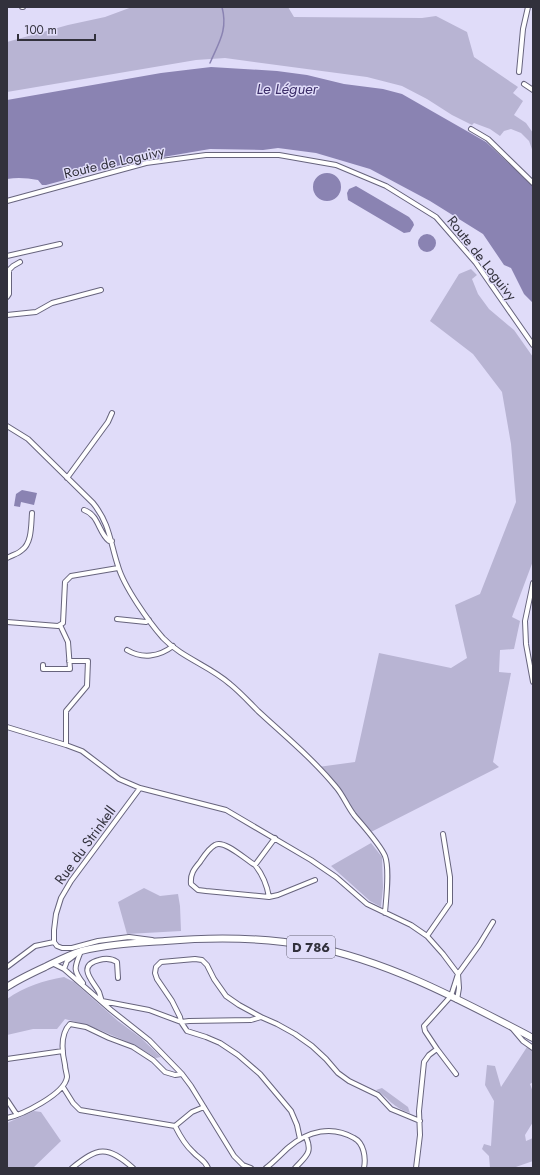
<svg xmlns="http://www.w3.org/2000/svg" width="540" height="1175" viewBox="0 0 540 1175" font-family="Jost,sans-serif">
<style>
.green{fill:#b8b4d3}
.water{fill:#8a83b2}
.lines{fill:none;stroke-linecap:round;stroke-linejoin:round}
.stream{stroke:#8a83b2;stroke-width:1.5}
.minor-casing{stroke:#67647d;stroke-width:6}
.primary-casing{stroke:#67647d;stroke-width:8}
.minor{stroke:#fff;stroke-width:4}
.primary{stroke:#fff;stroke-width:6}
.labels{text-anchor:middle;stroke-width:3;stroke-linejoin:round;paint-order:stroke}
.shield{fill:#e0dcf9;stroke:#666475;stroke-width:1}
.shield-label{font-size:13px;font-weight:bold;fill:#32313c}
.street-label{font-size:14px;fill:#32313c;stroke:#e0dcf9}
.water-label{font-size:15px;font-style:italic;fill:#3c2e69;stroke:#e0dcf9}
</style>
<rect width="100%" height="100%" fill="#e0dcf9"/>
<path class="green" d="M132,7h156l6,10 128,1 14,-2 31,16 7,25 44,30 -5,6 10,8 -9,14 12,8 7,10v19l-4,-11 -8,-8 -10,-4 -7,2 -4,5 -10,-7 -16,-6 -2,2 -20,-10 -25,-16 -25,-13 -35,-9 -142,-19 -29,2 -189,32v-50l61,-17 37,-8z
M471,269l6,6 -5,4 6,15 11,15 25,21 19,27v204l-21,56 8,4 -6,28 -14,1 -1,22 12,1 -18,89 6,5 -130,66 -32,-45 -19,-21 37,-5 24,-109 72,15 16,-10 -12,-53 25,-11 36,-92 -5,-58 -9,-52 -29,-38 -43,-33 29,-47z
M371,843l11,14 1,30 -2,20 -11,-6 -39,-35z
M144,888l16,8 18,-2 2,12 1,25 -54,3 -9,-32z
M64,977l10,5 44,39 23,17 20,19 -5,1c-27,-17 -60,-31 -91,-39l-8,10h-24l-26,6v-36c18,-13 36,-18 57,-22z
M527,1047l6,4v31l-3,2 3,8v30l-8,13 1,6 7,-3v23l-20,7h-23l-1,-12 -7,-7 2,-5 7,2 3,-45 -9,-16 2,-20 8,1 6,21z
M382,1088l26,19 2,6c-18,-6 -20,-14 -34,-23z
M34,1111l7,1 20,29 -28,27h-26v-45z"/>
<path class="water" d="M211,67l66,4 30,4 37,9 39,5 19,5 84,48 47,44v117l-9,-9 -13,-26 -7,-3 -21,-31 -53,-33 -60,-32 -54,-16 -38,-5 -15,2 -53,-1 -82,14 -82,22h-4l-4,-5c-11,-2 -20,-3 -31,-1v-79l154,-27z
M313 187a14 14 0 1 1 28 0a14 14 0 1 1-28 0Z
M356,186l53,31 4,5 1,3 -4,7 -6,1 -56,-33 -1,-7 2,-4z
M418 243a9 9 0 1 1 18 0a9 9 0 1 1-18 0Z
M22,490l15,3 -3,12 -13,-3 -1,5 -6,-1 2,-12z"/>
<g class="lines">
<path class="stream" d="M210,63c9,-21 18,-33 12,-56"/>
<defs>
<path id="minor" d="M22,7h1
M519,72l4,-43 5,-22
M524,84l9,6
M471,129l17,10 45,44
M7,201l139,-38 60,-8h73l57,10 50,21 50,31 40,46 57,82
M7,256l53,-12
M7,297l2,-3v-24l4,-4 7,-4
M7,315l29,-3 16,-9 49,-13
M7,426l21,13 65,64c17,21 17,39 25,63 6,21 31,56 45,72 19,20 47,28 67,46 10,8 19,18 28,27 27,25 55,48 78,76 7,8 11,19 18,28 9,11 25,28 31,41 5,13 1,43 0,57
M67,478l41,-56 4,-9
M84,510c15,5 14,22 25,31h3
M7,558c5,-3 11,-4 15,-8 10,-7 9,-25 10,-37
M533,583l-8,38 1,23 7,38
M117,619l29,3 3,-2
M7,622l51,4 5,-3 2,-41 6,-6 47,-8
M127,650c15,9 32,7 46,-4
M43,665v4h27l-2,-27 -8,-17
M7,727l59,18 16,6 37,28 21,9 86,22 85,50 25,17 31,27 44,21 16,11 16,18 15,20 1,14 -2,12
M66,745v-34l21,-25 1,-25h-19
M255,865c8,10 12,20 14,32l-63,-6 -8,-1 -7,-6c-1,-10 3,-15 9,-22 4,-6 9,-14 15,-17 9,-6 31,15 40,20l20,-27
M269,897l9,-2 37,-15
M427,936l23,-33v-26l-7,-43
M54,942v-12l2,-16 5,-16 10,-17 69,-93
M54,942l3,4 5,2h10l26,-7 31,-4 23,3
M81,951c-6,16 -9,18 2,32
M75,955l-8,6 -3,8 47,41 38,30 33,34 9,12 43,70 9,9 8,3
M52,963l12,6
M7,967l28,-21 19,-4
M118,978l-1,-16c-6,-4 -11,-4 -18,-2 -23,6 -6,21 0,32 1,3 2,7 3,9l47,9 32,12 8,-1 62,-1 10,-3 16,7 18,10 17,12 14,13 12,14 11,8 29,14 13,14 29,12
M261,1017l-22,-12 -13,-9 -12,-17 -7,-14 -5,-5 -7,-1 -34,3 -5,5 -1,6 2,6 15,22 8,16 1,5 6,9 19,6 14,6 18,12 22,19 31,37 6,14 3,14
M512,1028l11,13 10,7
M437,1049l-12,-18 -1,-5 27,-30 7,-22 21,-29 14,-23
M7,1059l56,-8
M63,1087l10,16 7,7 95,16 17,-14 12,-5
M7,1100l10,15
M7,1118c15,-3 58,-24 60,-41 0,-3 -2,-8 -2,-12 -3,-13 -5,-31 5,-41l16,3 23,11 24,9 20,13 12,12 10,3 7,-1
M175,1126c5,10 10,19 18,26 6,7 11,7 15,16
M72,1168c26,-21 35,-23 61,0
M266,1168c8,-6 15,-14 23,-21 19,-16 43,-22 65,-9 10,5 12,20 10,30
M295,1168c11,-12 18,-15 11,-31
M416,1168l4,-33 -1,-24 5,-49 5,-7 8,-6 19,25"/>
<path id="primary" d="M7,987c12,-8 25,-14 38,-20 12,-6 23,-12 36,-16 27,-7 56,-8 84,-10 48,-4 97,-4 145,5 79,15 152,55 223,92"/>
</defs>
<use href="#minor" class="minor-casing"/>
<use href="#primary" class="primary-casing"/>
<use href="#minor" class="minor"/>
<use href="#primary" class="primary"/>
</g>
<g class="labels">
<rect class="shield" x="287" y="936" width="48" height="22" rx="3"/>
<g class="shield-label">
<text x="311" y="952">D 786</text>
</g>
<g class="street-label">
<text transform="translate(114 162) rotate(-13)" y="5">Route de Loguivy</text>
<text transform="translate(482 258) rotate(52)" y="5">Route de Loguivy</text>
<text transform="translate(85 845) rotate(-54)" y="5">Rue du Strinkell</text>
</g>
<g class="water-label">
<text x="287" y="94">Le Léguer</text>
</g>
</g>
<rect width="540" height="1175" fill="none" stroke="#32313c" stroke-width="16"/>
<path d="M18 34v6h77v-6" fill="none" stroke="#32313c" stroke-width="2"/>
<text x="24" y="34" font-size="12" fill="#32313c" stroke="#e0dcf9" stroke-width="3" paint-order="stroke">100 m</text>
</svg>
